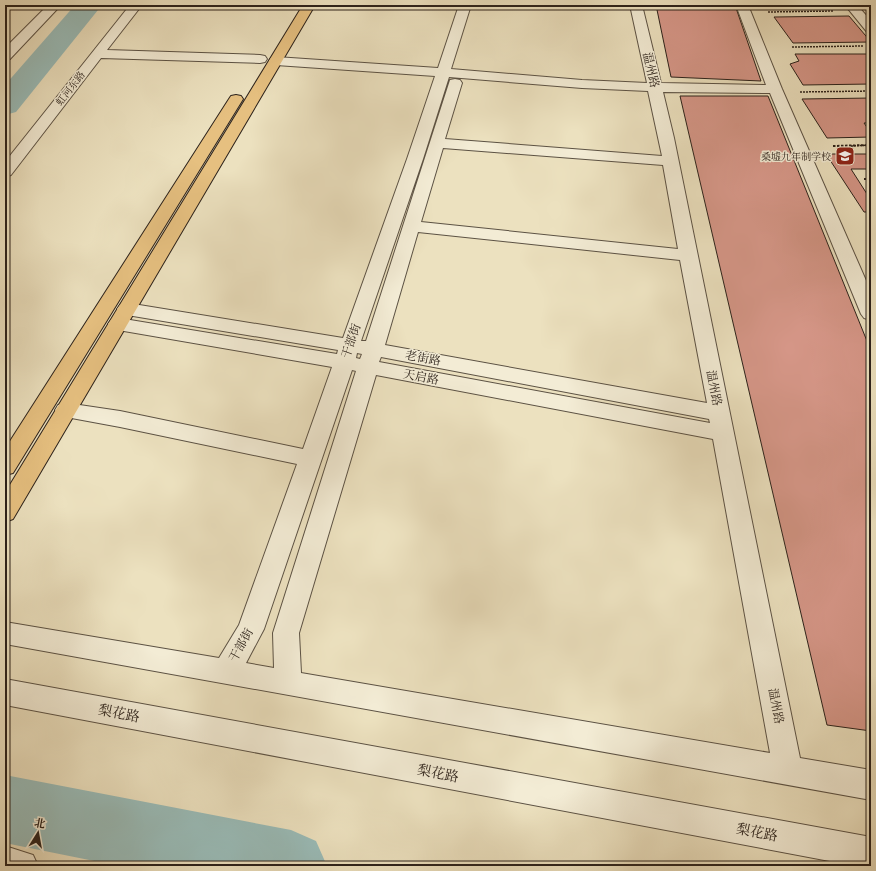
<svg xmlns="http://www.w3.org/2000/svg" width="876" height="871" viewBox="0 0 876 871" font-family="'Gentium Book Plus','Noto Serif SC',serif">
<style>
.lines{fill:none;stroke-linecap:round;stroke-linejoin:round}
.river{fill:#9abcb8;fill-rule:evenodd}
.building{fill:#d59687;stroke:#2c221b}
.minor-casing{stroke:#5c5244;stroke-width:2}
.major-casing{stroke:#2c221b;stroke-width:2}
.path-far1{stroke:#2c221b;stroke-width:1.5;stroke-dasharray:2 1;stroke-linecap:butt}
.path{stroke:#2c221b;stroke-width:2;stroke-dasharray:2.5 1.5;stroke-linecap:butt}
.minor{fill:#f3ecd5;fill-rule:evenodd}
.major{fill:#e6c080;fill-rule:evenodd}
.labels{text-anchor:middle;stroke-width:3;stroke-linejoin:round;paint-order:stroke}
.far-street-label{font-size:10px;fill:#2c221b;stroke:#f3ecd5}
.far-poi-label{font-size:10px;fill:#2c221b;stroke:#f3ecd5;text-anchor:end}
.street-label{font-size:12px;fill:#2c221b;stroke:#f3ecd5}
.near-street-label{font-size:14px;fill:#2c221b;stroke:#f3ecd5}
</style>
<rect width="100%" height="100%" fill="#ece1bf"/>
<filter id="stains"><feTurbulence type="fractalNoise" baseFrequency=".005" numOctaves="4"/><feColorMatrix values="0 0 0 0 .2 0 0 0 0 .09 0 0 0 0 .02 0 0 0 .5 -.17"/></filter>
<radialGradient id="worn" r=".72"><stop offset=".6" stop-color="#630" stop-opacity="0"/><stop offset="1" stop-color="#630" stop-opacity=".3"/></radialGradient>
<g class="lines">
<path class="river" d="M75,5h27l-86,107 -11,3v-30z
M5,775l286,55 25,11 11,25h-208l-114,-23z"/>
</g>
<path class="building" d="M656,5h79l26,76 -90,-4z
M767,5h72l2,3 -71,1z
M849,16l22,26 -78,1 -19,-26z
M795,54h76v30l-68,1 -13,-21 9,-3z
M680,96h88l103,255v380l-44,-6z
M871,98v25h-7l7,10v4l-44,1 -25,-39z
M826,154h45v15h-20l16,25h4v18h-7z"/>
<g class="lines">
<defs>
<path id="minor" d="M48,5h13l-51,54 -5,1v-12z
M130,5h12l-35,45 153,5 5,1 2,3 -2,3 -5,1 -159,-5 -90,117 -6,2v-15z
M459,5h12l-20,64 131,11 65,3 -17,-78h12l19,78 105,2 -30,-80h12l34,84 89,203v28l-7,-2 -3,-4 -91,-221 -107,-1 11,46 126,620 71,12v30l-866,-156v-22l214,36 20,-33 58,-161 -177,-37 -54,-10 -8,-2 -3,-5 3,-5 8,-2 54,8 183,38 29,-82 -214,-37 -7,-2 -3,-4 3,-4 7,-2 219,36 1,-4 -211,-35 -7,-2 -3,-4 3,-4 7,-2 216,35 64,-179 28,-83 -159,-11 -5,-1 -2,-3 2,-3 5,-1 162,11zM449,77l133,11 66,3 14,65 -217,-17 17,-56 -2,-3 -5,-1 -5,1 -84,261h-5l62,-182zM443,148l220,17 15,84 -257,-27zM418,232l262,28 27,143 -322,-58zM357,353l5,1 -2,5 -4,-1zM381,357l328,62 1,4 -331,-61zM352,370l4,1 -83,262 1,35 -28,-5 18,-34zM376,375l337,64 57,314 -469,-80 -2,-40z
M845,5h12l14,16v12l-4,-1z
M5,679l866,158v29h-15l-851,-161z
M5,846l28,9 5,11h-33z"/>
<path id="major" d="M303,5h12l-302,514 -8,3v-29z
M236,95l5,1 2,3 -230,374 -8,2v-26l224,-350 2,-3z"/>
</defs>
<use href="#minor" class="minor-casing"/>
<use href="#major" class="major-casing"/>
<path class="path-far1" d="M768,12l66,-1
M792,47l71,-1
M800,92l71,-1
M851,146l20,-1"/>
<path class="path" d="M833,146l38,-1
M864,179h7"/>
<use href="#minor" class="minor"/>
<use href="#major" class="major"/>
</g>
<defs>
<symbol id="school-square" viewBox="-11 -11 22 22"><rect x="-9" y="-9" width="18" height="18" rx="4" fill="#8f2418" stroke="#f3ecd5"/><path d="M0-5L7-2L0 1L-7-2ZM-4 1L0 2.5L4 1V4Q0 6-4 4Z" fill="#fff"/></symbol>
</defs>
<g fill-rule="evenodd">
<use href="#school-square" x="834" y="145" width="22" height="22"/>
</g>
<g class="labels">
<g class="far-street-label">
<text transform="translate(70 88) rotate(-52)" y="4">虹河东路</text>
</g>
<g class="far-poi-label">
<text x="831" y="160">桑墟九年制学校</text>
</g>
<g class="street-label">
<text transform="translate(651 70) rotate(77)" y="4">温州路</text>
<text transform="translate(351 341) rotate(-71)" y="4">干部街</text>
<text transform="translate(423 358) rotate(10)" y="4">老街路</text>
<text transform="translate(421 377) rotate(11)" y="4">天启路</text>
<text transform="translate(714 388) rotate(79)" y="4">温州路</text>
<text transform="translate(241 645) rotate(-61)" y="4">干部街</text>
<text transform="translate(776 706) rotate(79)" y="4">温州路</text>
</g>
<g class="near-street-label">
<text transform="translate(119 713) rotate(11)" y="5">梨花路</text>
<text transform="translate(438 773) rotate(11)" y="5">梨花路</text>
<text transform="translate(757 832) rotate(11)" y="5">梨花路</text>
</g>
</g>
<rect width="876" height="871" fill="none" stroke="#ece1bf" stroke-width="20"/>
<rect x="6" y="6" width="864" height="859" fill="none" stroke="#2c221b" stroke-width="2"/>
<rect x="10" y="10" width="856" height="851" fill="none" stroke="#2c221b"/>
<g transform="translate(38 833) rotate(11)" stroke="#f3ecd5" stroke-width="3" paint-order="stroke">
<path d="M0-3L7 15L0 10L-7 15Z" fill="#2c221b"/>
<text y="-6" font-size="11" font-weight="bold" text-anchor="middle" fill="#2c221b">北</text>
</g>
<rect width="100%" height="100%" filter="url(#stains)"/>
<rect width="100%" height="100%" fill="url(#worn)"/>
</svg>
